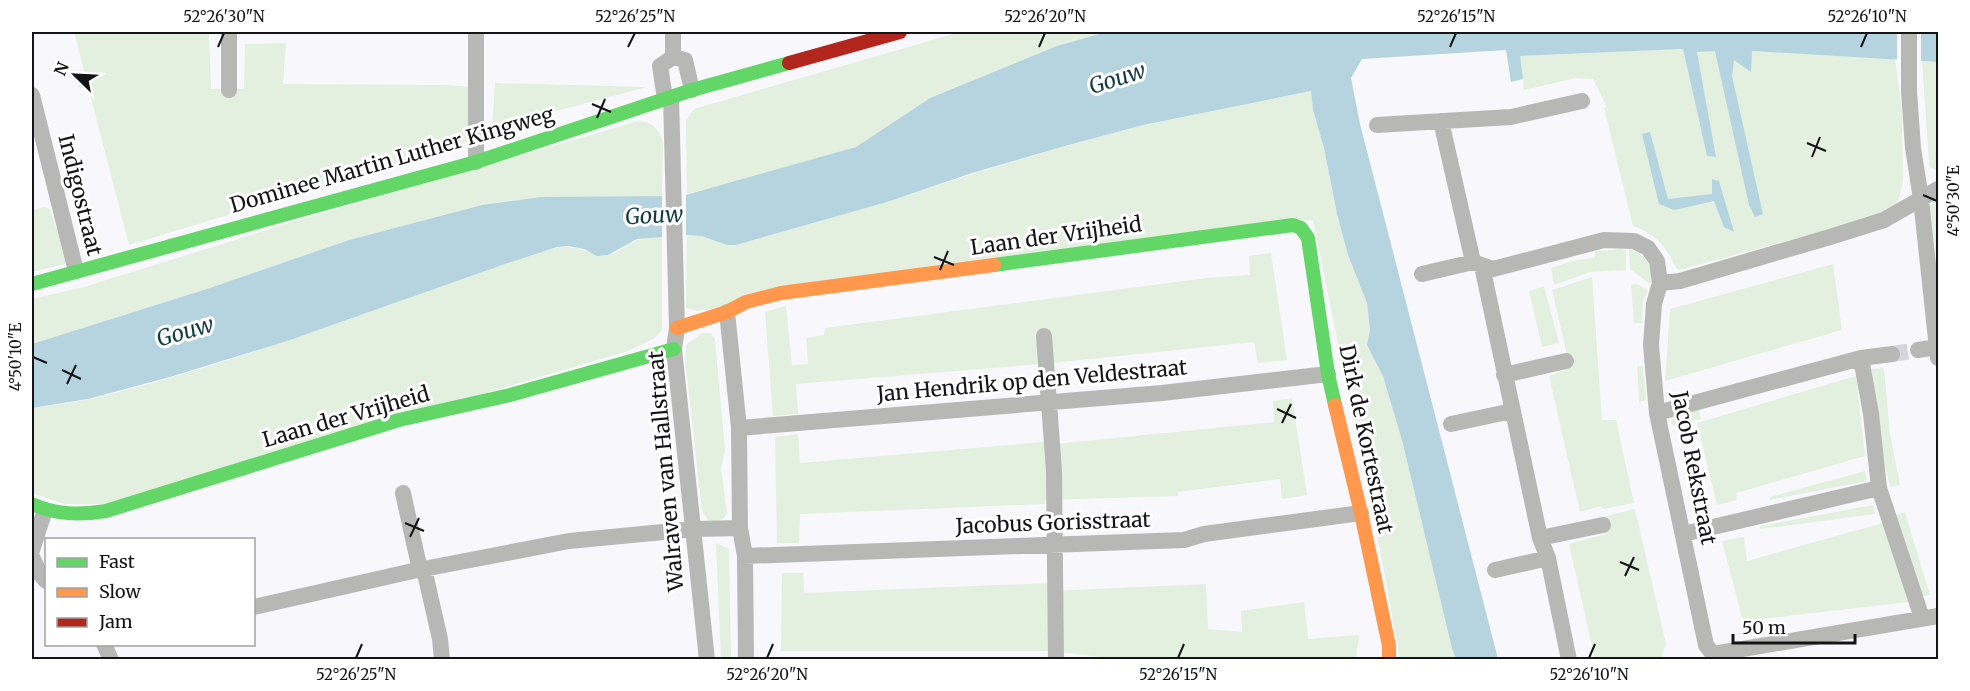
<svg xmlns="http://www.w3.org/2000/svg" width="1970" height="691" viewBox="0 0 1970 691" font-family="Merriweather,serif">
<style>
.green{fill:#e3efdf}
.water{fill:#b5d4df}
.pier{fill:#f8f8fc}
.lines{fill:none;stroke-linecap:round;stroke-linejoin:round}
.street-tunnel{stroke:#d6d6da;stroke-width:16;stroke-dasharray:16 8;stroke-linecap:butt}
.street{stroke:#b7b8b5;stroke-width:16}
.fast{stroke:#63d668;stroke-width:14}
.slow{stroke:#ff974d;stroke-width:14}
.jam{stroke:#b3261e;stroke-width:14}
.ticks{fill:none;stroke:#141417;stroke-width:2}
.labels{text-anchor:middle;stroke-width:6;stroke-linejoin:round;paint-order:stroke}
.street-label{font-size:21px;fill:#141417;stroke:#fff}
.water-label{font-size:22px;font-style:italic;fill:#103a44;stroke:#fff}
.neatline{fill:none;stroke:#141417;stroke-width:2}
.ticks-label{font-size:15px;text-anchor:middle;fill:#141417}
</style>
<rect width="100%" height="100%" fill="#f8f8fc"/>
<path class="green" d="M74,32h135l2,57h33l1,-45 41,-1 -3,41 163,1 25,2 2,53 -344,105z
M292,32h172v2l-172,-1z
M960,32h146l-49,14 -127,52 -74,49 -103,30 -66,17 -1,-73 8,-12z
M1683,49l24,107 8,1 -18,-106h55l143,8 7,51 1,70 -4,19 -6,10 -11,6 -203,55c-6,-5 -7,-11 -11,-17 -7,-13 -22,-23 -35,-27l-29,-118 3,-1 -14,-28 -17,-1 -52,12 -5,-34z
M1922,61l16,1v109l-7,-3 -2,-5z
M495,83l152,4 -155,41z
M1311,91l2,19 11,38 13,66 11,41 19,48 3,27 -2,15 15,31 20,68 53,215h-56l-18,-99 -69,-340 -616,91 -11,-3 1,-73c17,0 32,10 49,10l151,-43 85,-28 93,-28 78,-21z
M639,121c15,2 20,8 24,22l-1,54h-121l-59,8 -133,35 -139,48 -178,56v-45l52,-12 225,-70z
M1938,196v77l-8,-67z
M44,207l6,2 19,54 -37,9v-62z
M649,237h13v93l-7,8 -27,13 -517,153h-47l-32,-11v-85c19,-3 39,-5 58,-9 104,-25 206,-61 307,-97 52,-19 105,-41 159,-54 22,-6 38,11 52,7 15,-4 23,-15 41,-18z
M1629,248c20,12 20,11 24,34l-4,1 -19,-14z
M1621,249l5,1v20l-36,2 -36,13 -3,-17 25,-8 19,-2v-7z
M1271,253l16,107 -29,3 -4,-21 -212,22 -246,20 2,30 -25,2 -8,-104 21,-6 6,59 16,-1 -2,-26 18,-3 1,-7 381,-50 44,-3 -1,-19z
M1833,264l9,66 -177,51 5,-72z
M1592,277l10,143h14l18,83 -31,6 -2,-3 -21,6 -31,-136 21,-8 -18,-78z
M1634,284l5,1 9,6 -5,10 -1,22h-8l-3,-38z
M1544,286l15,57 -17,4 -13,-56z
M702,333h9l4,7 10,110 -4,19 6,44c-3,9 -9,8 -18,8l-7,-10 -17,-153 1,-13z
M1637,366h6l3,34 -7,2z
M1884,368l6,66 10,51 -10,2 -11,-50 -8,-68z
M1856,376l9,80 -129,37 1,7 -20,5 -20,-82z
M1292,398l15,97 -25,4 -2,-20 -102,13v4l-133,4v4l-245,10 -1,29h-22l-2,-106 23,-3 2,29 255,-22v3l219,-22 -1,-21z
M1699,410l2,9 -29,7 -1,-5 2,-3z
M1865,471l2,10 -97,19v-3z
M1873,505l2,9 -115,15v-3z
M1635,509l31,135 -5,15h-66l-26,-115 37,-10 -3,-17z
M1905,512l25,83 -11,2 -24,-82z
M1883,523l26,79 -166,19 -21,-80 22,-4 3,24z
M716,543l13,6 2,110h-10z
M782,573h21l1,20 248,-10v8l154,-7 2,45 34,3 -1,-21 63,-9 4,37 51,-4 -3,25h-230l-76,-9h-269z"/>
<path class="water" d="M1106,32h832v30l-186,-11 -1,21 -17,-12 -2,16 31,138 -8,3 -6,-12 -34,-154 -18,1 19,105 -9,-1 -24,-107 -163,7 3,23 -12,3 -5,-32 -144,9 -11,19 9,46 138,535h-42l-4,-11 -49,-204 -20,-68 -16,-31 3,-15 -3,-27 -19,-48 -11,-41 -13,-66 -11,-38 -2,-19 -168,34 -78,21 -93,27 -85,29 -151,43h-9l-26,-9 -14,-1 -50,4 -29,16 -11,1 -13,-7 -16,-3 -11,1 -55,18 -215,76 -117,36 -82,22 -56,9v-64l178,-56 139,-48 133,-35 59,-8 141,-1 174,-49 74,-49 127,-52z
M1650,132l18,67 44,-5v-15l7,2 15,51 -10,-5 -10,-26 -40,9 -15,-6 -17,-70z"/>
<path class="pier" d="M1897,32h24v32l-24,-2z
M686,191v47l-24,2v-46l19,-1z"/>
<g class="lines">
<path class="street-tunnel" d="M1892,354l26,-4"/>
<path class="street" d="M673,32v25
M1909,32v59l4,57 8,51 17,159
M229,90v-58
M32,95l44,176
M671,97l6,231 -3,21 33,311
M665,99l-5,-33 13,-9 12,3 7,30
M1441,121l32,141
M1377,125l134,-8 71,-16
M476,162v-130
M1482,266l58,272 8,20 21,102
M1422,274l51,-12 20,7 111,-29 30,1 14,7 9,13 3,22 -6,21 -3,41 6,68 49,232 7,9 1,6
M1660,283l20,-2 150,-44 54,-17 54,-31
M727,312l12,116 1,100 5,28 1,104
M1044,336l10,135 2,189
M1918,350l19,-3
M1861,358l10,56 8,74 43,130
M1504,375l62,-14
M1657,413l204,-55 31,-4
M1451,424l61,-13
M739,428l423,-35 166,-19
M403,493l17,77
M1683,534l196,-46
M1540,538l63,-13
M32,550l13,-40
M745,556l439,-16 20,-6 157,-21
M32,557l8,17 6,7
M424,569l16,70 2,21
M1495,570l53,-12
M254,607l159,-36 156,-30 126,-12 45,-1
M104,644l7,16
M1713,654l225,-38"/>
<path class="fast" d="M994,265l299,-40 8,3 7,10 20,136 7,31
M32,284l444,-122 216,-72 97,-27
M32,504c24,11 48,11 74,7l293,-91 111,-25 164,-46"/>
<path class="slow" d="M677,328l50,-16 19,-10 35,-9 213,-28
M1335,405l26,108 28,133v14"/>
<path class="jam" d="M789,63l111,-31"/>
</g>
<path class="ticks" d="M218,47l6,-14M628,47l7,-14M1039,47l6,-14M1450,47l6,-14M1861,47l6,-14M592,104l19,8M597,118l8,-19M1807,143l19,8M1812,157l8,-20M1923,195l14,6M934,257l20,8M940,270l8,-19M33,357l14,6M62,370l19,9M67,384l9,-19M1277,409l19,9M1282,423l9,-19M405,523l19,8M410,537l9,-19M1620,562l19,8M1625,576l9,-19M356,658l6,-14M767,658l6,-14M1178,658l6,-14M1589,658l6,-14"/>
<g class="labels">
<g class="street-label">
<text transform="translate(392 160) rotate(-16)" y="7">Dominee Martin Luther Kingweg</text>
<text transform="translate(80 195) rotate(76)" y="7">Indigostraat</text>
<text transform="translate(1056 236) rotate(-8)" y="7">Laan der Vrijheid</text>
<text transform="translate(1032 381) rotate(-5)" y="7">Jan Hendrik op den Veldestraat</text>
<text transform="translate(346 417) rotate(-16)" y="7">Laan der Vrijheid</text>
<text transform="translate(1366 439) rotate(78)" y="7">Dirk de Kortestraat</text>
<text transform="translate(1694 468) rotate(79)" y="7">Jacob Rekstraat</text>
<text transform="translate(666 471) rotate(-95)" y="7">Walraven van Hallstraat</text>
<text transform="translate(1053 523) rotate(-2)" y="7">Jacobus Gorisstraat</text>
</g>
<g class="water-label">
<text transform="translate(1117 78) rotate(-18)" y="8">Gouw</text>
<text transform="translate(654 215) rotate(-3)" y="8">Gouw</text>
<text transform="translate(185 331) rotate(-16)" y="8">Gouw</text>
</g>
</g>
<rect width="1970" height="691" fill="none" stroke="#ffffff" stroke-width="66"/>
<rect x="45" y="538" width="210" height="108" fill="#ffffff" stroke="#a1a1a2" stroke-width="1.5"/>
<rect x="57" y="558" width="30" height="9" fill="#63d668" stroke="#a1a1a2" stroke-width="1.5"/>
<text x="99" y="568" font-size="18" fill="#141417">Fast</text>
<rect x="57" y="588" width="30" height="9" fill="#ff974d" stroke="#a1a1a2" stroke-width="1.5"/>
<text x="99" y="598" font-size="18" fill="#141417">Slow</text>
<rect x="57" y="618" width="30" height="9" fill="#b3261e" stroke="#a1a1a2" stroke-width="1.5"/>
<text x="99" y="628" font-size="18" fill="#141417">Jam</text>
<g transform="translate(75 75) rotate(294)" stroke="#ffffff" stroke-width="4.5" paint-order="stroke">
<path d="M0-4.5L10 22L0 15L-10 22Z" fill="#141417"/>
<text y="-9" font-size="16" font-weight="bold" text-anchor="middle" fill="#141417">N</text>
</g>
<path d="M1733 634v9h122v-9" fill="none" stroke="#141417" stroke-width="3"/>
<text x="1742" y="634" font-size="18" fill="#141417" stroke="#ffffff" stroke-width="4.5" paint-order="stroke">50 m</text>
<rect x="33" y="33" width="1904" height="625" class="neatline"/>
<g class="ticks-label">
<text x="224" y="22">52°26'30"N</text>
<text x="635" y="22">52°26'25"N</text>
<text x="1045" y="22">52°26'20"N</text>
<text x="1456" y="22">52°26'15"N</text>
<text x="1867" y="22">52°26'10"N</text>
<text transform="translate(1954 201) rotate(-90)" y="5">4°50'30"E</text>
<text transform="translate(16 357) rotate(-90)" y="5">4°50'10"E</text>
<text x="356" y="680">52°26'25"N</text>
<text x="767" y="680">52°26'20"N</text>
<text x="1178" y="680">52°26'15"N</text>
<text x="1589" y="680">52°26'10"N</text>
</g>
</svg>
